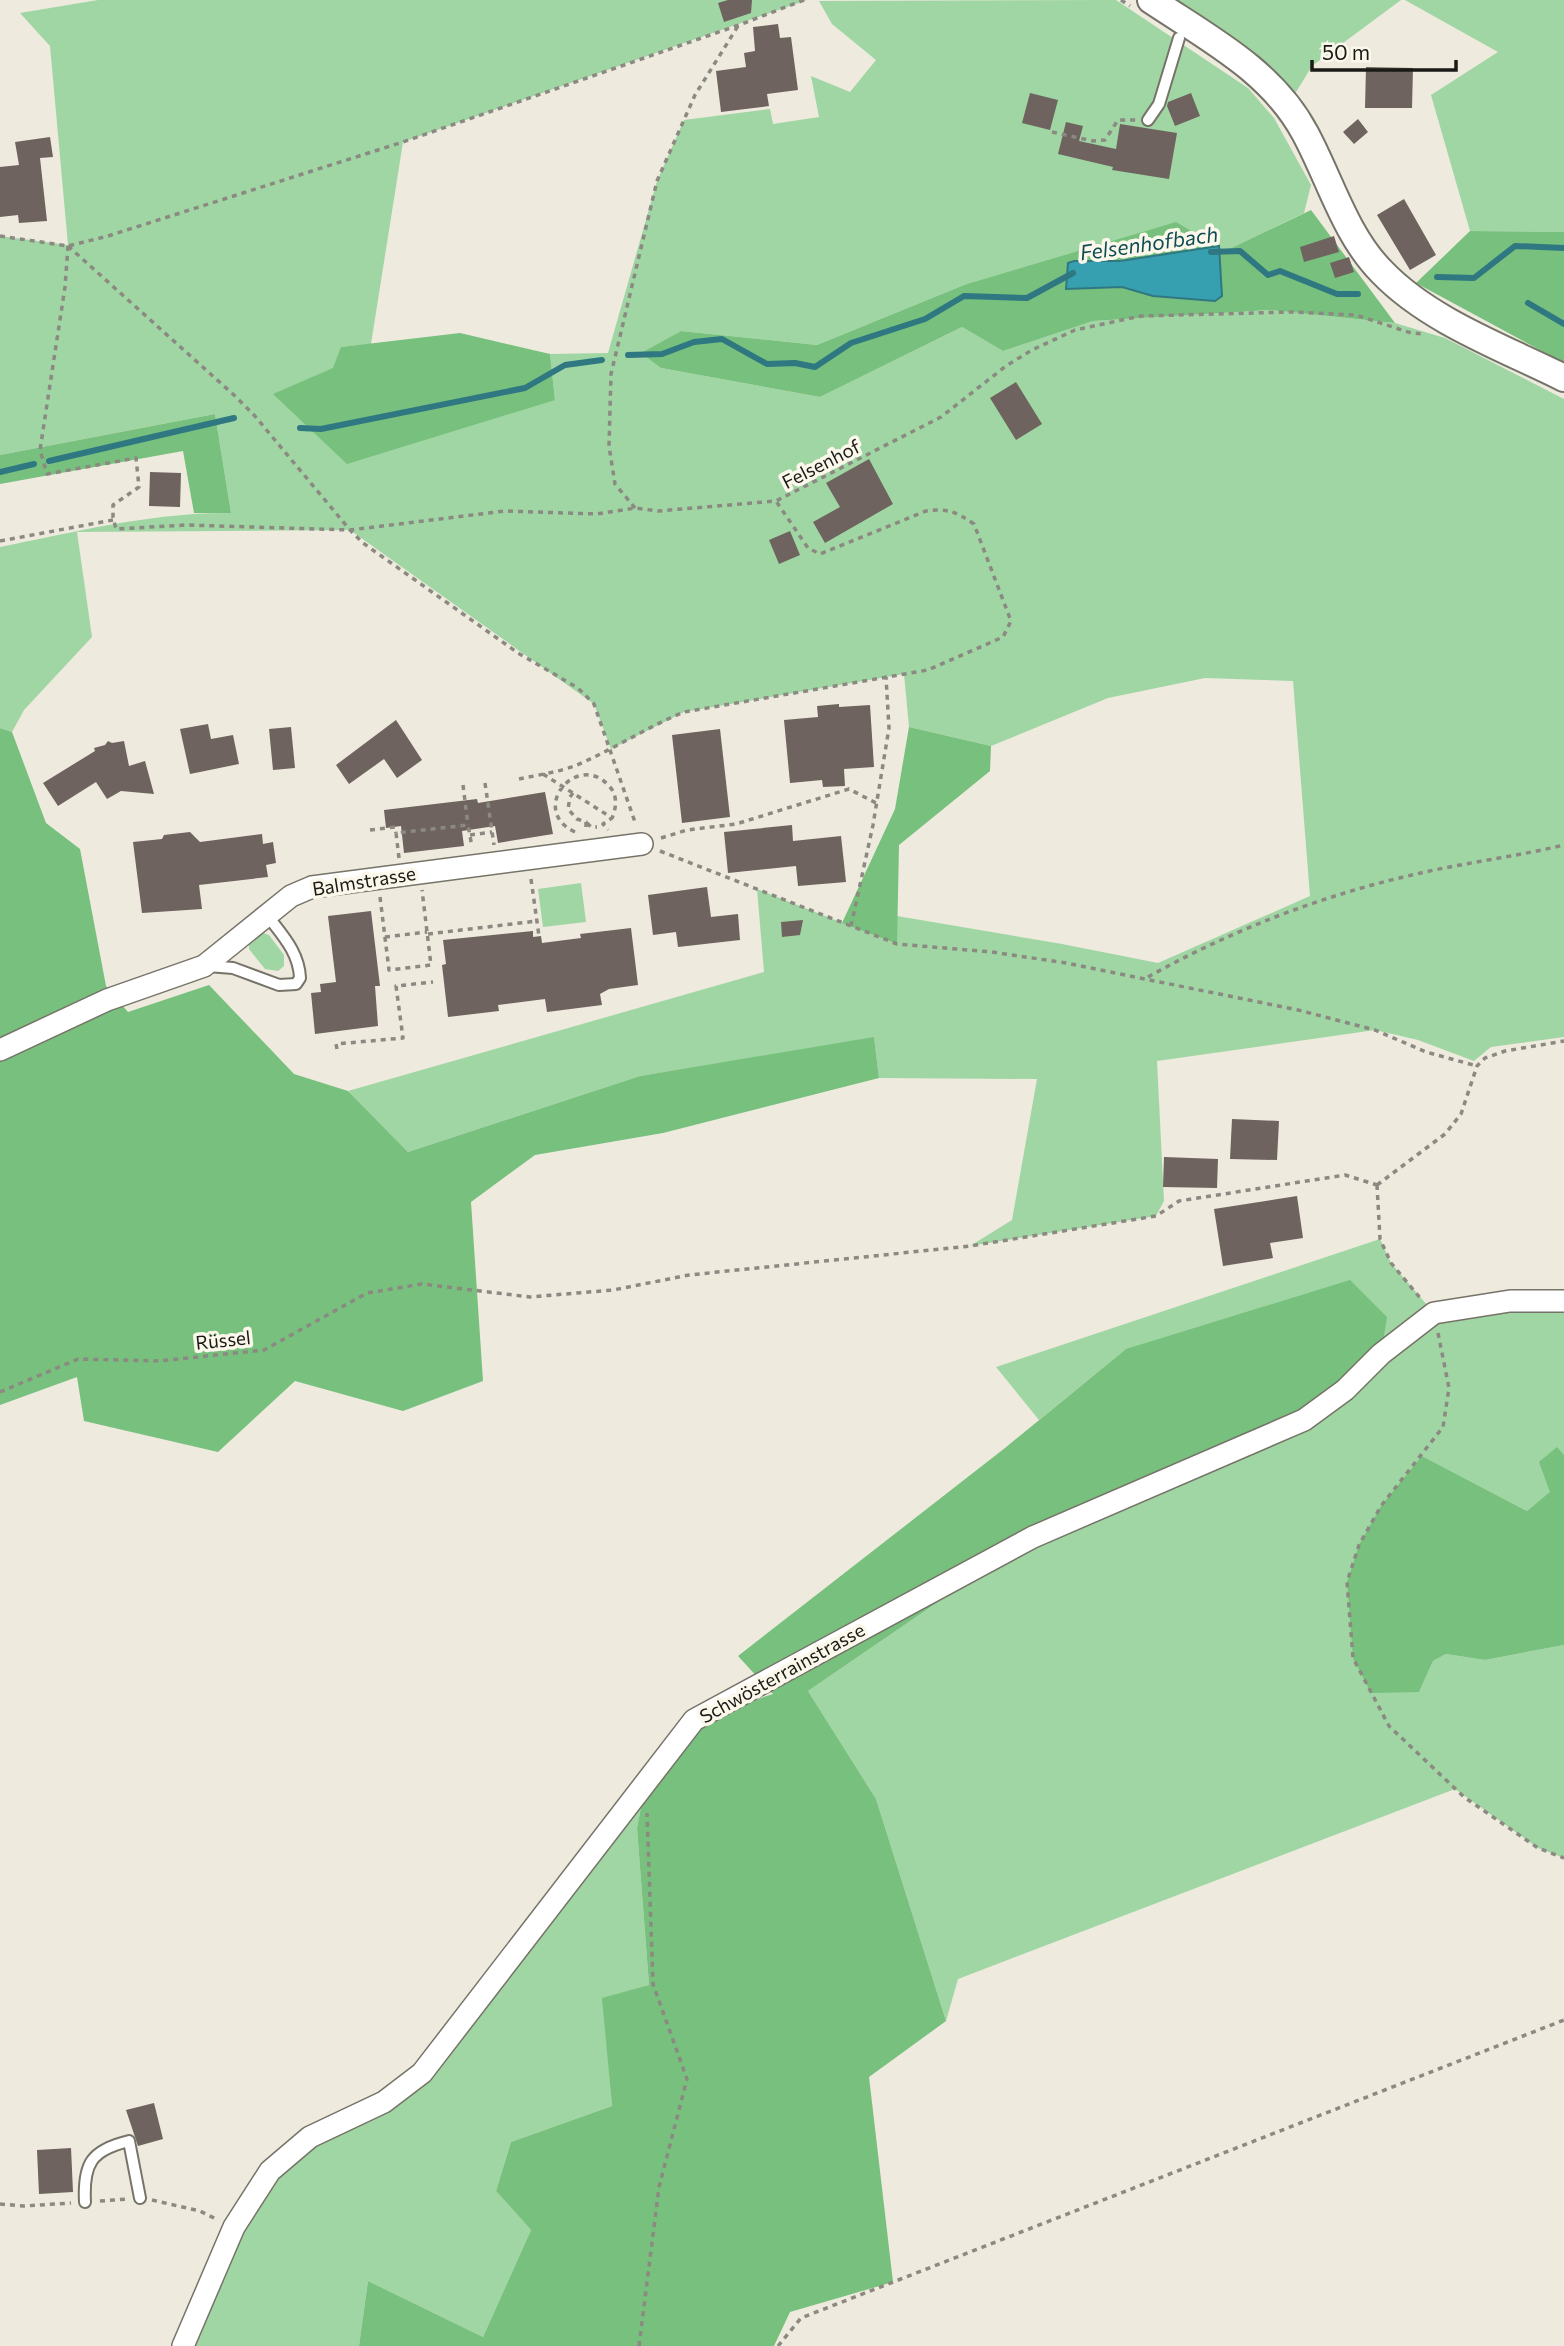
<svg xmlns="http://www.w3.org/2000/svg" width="1564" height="2346" viewBox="0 0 1564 2346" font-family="Commissioner,sans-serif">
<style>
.green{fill:#a0d6a3}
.forest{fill:#77c07d}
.water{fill:#37a0b0;stroke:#2f7882;stroke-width:2}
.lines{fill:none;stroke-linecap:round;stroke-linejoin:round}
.stream{stroke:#2f7882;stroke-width:6}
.building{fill:#6e635e}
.service-casing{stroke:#767368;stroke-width:14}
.minor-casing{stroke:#767368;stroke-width:24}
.tertiary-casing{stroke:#767368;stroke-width:30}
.path{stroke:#8b8981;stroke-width:3.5;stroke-dasharray:5 5;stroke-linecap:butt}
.service{stroke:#fff;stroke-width:10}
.minor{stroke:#fff;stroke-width:21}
.tertiary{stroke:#fff;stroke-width:26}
.labels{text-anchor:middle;stroke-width:7;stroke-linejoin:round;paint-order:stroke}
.street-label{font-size:19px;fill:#1b1a16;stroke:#fbf8eb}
.water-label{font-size:21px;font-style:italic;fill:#0f4c54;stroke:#fbf8eb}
</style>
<rect width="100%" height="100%" fill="#eeeade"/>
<path class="green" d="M98,0h709l-404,142 -32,202 -30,3 214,53 -5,-46 58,-1 49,-172 27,-61 86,-11 3,15 46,-7 -8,-41 39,16 26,-32 -44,-36 -13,-23 297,-1 132,88 26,30 37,67 -7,28 -79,38 -261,34 -147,60 -136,-14 -39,22 19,15 159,29 142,-70 41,24 90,-30 177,-11 125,13 50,15 119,61v638l-73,10 -17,14 -56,-21 -43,-10 -218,31 7,140 -8,15 -186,30 42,-26 25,-141 -158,-1 -5,-40 -234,38 -232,76 -60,-61 416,-119 -7,-83 139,55 1,-28 165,28 96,19 152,-67 -17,-215 -88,-3 -97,20 -117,48 -82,-19 -5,-53 -220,38 -73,37 -17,-45 -244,-174 -273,2 15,105 -68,73 -12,22 -12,-4v-181c75,-15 154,-35 231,-34l-16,-99 -215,41v-219l68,9 -18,-199 -30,-33z
M1165,0h236l-89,66 -19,31z
M1405,0h159v232l-94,-1 -39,-136 67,-43z
M581,883l5,39 -43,5 -5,-38z
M263,933l6,2 15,20v11l-6,5 -13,-2 -16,-20v-7z
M1380,1239l11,24 43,50 130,-12v154l-7,-7 -6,44 -24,19 -105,-55 -3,236 14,-31 13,-7 39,6 79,-15v213l-26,-10 -83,-59 -497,190 -12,42 -70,-222 -68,-108 225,-154 93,-188 -87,71 -43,-53z
M646,1782l-9,46 12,157 -46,14 9,107 -101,36 -15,49 35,39 -48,107 -115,-56 -9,65h-176l87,-175 152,-98z"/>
<path class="forest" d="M1311,210l84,113 -125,-13 -177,11 -90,30 -41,-24 -142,70 -159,-29 -20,-15 40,-22 136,14 147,-60 212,-63 49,29z
M1470,231l94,1v131l-148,-80z
M460,333l90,21 5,46 -208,64 -74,-70 60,-26 8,-21z
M215,414l16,99h-37l-11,-62 -183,33v-29z
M909,727l82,19 -1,25 -91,74 -2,99 -55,-21 53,-114z
M0,728l12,4 34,91 34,26 26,137 22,26 81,-27 85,89 54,17 60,61 232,-76 234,-39 5,41 -216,55 -128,22 -64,47 12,179 -80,30 -108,-30 -77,71 -134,-31 -7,-44 -77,28z
M1350,1280l37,37 -6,37 -36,36 -312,147 -225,154 68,108 70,222 -77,56 24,205 -103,30 -16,34h-415l9,-65 115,56 48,-107 -35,-39 15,-49 101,-36 -10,-108 47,-13 -12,-157 9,-46 48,-62 79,-26 -35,-38 267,-208 121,-99z
M1557,1447l7,8v190l-79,15 -39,-6 -13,7 -14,31 -48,1 -18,-35 -6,-76 12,-37 22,-39 41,-50 105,55 23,-19 -11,-30z"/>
<path class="water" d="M1219,246l3,50 -7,5 -62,-5 -31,-9 -56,2 2,-26 6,-2h46z"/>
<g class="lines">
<path class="stream" d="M1211,252l29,-1 28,24 12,-4 57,23h21
M1437,277l37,1 41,-32 49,2
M1528,303l36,21
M628,355l34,-1 32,-12 28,-3 45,25 28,-1 20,4 36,-24 74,-24 39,-23 63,2 46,-25
M300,428l21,1 204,-41 40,-23 37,-5
M49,461l185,-43
M0,472l34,-8"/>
</g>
<path class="building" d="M728,0h24l-1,13 -27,9 -6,-19z
M778,24l2,14 11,-1 7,53 -31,4 2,12 -48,6 -5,-41 30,-4 -2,-14 11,-2 -2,-24z
M1366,67l47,1 -1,40h-47z
M1030,93l28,7 -8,30 -28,-7z
M1191,93l9,23 -25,10 -8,-20 1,-4z
M1358,119l10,13 -14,12 -11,-12z
M1066,122l17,4 -4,15 37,8 4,-25 57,9 -8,46 -57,-9 1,-3 -55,-13z
M50,137l3,20 -13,1 7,63 -28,2 -1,-8 -18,2v-50l19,-2 -4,-23z
M1404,199l32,56 -26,15 -33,-55z
M1334,236l5,16 -35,10 -4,-15z
M1349,257l5,15 -19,6 -5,-15z
M1016,382l26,42 -26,16 -26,-42z
M869,459l24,45 -68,39 -12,-21 27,-15 -14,-24z
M150,472l31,1 -1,34 -31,-1z
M790,531l10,24 -21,9 -10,-24z
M839,704v3l31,-2 4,62 -30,2 1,17 -22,1 -1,-7 -32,3 -6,-63 34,-3 -1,-11z
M396,720l26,40 -25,18 -13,-19 -35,25 -13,-19z
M208,724l3,15 22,-4 6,29 -49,10 -10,-45z
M291,727l4,41 -22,2 -4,-41z
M720,729l10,88 -48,6 -10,-88z
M108,741l4,2 12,-2 5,25 16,-5 9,33 -33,-3 -14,8 -11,-17 -38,24 -15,-23 52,-32 -1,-3 11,-3z
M545,792l8,42 -55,9 -3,-17 -33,5 2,15 -60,7 -3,-27 -15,2 -2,-18 93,-11 1,4z
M792,825l1,16 48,-5 5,46 -48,4 -2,-20 -68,7 -4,-41z
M190,832l10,10 62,-8 1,10 10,-2 3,21 -10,2 2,12 -69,8 3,24 -60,4 -9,-71 29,-3 2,-4z
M707,887l4,30 27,-3 2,26 -62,7 -2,-15 -23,3 -5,-40z
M371,911l9,75h-5l3,40 -63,8 -4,-41 10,-1 -1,-8 16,-2 -8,-66z
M803,920l-3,15 -18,2 -1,-15z
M631,928l7,57 -29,4 -9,5 2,11 -55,7 -2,-13 -47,6 1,6 -51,6 -6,-52 4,-1 -3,-24 90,-9v6l8,-1 1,7 39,-5 -1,-4z
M1232,1119l47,2 -2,39 -47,-1z
M1164,1157l54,2 -1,29 -54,-1z
M1297,1196l6,42 -33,5 3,15 -50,8 -9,-57z
M154,2103l9,36 -25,7 -12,-36z
M71,2148l2,44 -34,2 -2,-44z"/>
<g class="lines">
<defs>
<path id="service" d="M1148,120l11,-16 20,-66
M208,966l25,2 46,17 17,-1 4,-6c-1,-26 -18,-43 -33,-63
M85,2202c-2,-38 6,-52 44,-61l11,57"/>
<path id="minor" d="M0,1050l107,-50 97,-34 87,-70 21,-9 330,-43
M183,2346l51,-119 36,-56 40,-34 74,-35 38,-29 272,-353 339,-183 271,-117 41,-30 36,-36 53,-41 76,-12h54"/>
<path id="tertiary" d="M1151,0c57,38 121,71 154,133 25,46 40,102 77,139 47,49 122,76 182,106"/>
</defs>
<use href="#service" class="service-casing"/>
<use href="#minor" class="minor-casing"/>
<use href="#tertiary" class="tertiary-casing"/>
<path class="path" d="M1121,0l9,6
M1052,132l41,9 12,-1 13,-20h18
M0,236l68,10 40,-10 295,-94 336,-117 65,-25
M68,246l-3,41 -25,163 7,24 89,-16 3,29 -26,18v12l3,12 70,-4 164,5 155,-19 92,3 38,-6 23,3 118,-10 165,-84 65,-51 26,-16 43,-20 66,-14 150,-4 65,3 55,18 13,1
M68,246l167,150 19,19 96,115 13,13 155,110 60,35 16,16 42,121
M635,508l-20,-24 -6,-38 2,-72 46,-193 38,-86 43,-69
M0,541l113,-21
M543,774l69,44 -9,6 5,6
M519,779c19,-4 40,-7 58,-14 37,-16 70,-38 107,-53l244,-42 75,-33 8,-16 -37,-97c-18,-12 -26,-16 -48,-13l-106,43 -12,-6 -32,-47
M485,783l9,62
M463,785l5,40
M573,793l-3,4 -2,12 9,10 9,3v9
M587,823l4,4h6
M370,830l25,-3 1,6
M575,832c-48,-22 3,-83 35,-45 8,9 6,22 2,31
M470,835l22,-3
M661,838l26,-8 49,-6 113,-35 27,14
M660,851l237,93 95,8 74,11 232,47 77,20 51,22 51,14
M399,858l-3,-25 72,-8 4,22
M531,879l8,57
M380,897l9,73 42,-5 -9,-75
M851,926l22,-101 16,-97 -3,-51
M428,934l109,-13
M385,937l42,-5
M1148,977c82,-46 172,-81 264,-102 50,-12 102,-18 152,-30
M337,1049l-1,-5 67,-6 -7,-52 37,-4
M1377,1185l3,54 11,24 30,36
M1377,1185l68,-51 16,-20 16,-48 8,-8 20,-7 59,-10
M1438,1333l11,55 -6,39 -62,79 -22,39 -12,37 6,76 36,68 75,71 74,51 26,10
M0,1392l78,-33 81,2 105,-11 103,-57 55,-9 108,13 83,-7 76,-15 281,-29 186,-30 23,-15 166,-26 32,10
M152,2200l48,11 18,9
M100,2201l27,-2
M0,2204l24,2 47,-3
M639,2346l20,-159 28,-108 -34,-95 -6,-171
M778,2346l23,-28 763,-298"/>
<use href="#service" class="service"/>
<use href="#minor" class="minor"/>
<use href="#tertiary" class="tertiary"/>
</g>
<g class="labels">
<g class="street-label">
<text transform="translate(821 464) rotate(-27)" y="7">Felsenhof</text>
<text transform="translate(364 881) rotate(-9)" y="7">Balmstrasse</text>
<text transform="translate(223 1340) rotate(-6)" y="7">Rüssel</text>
<text transform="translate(782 1673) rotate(-29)" y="7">Schwösterrainstrasse</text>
</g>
<g class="water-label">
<text transform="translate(1149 244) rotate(-8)" y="7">Felsenhofbach</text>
</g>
</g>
<path d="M1312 60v10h144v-10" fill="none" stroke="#1b1a16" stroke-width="3.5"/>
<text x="1322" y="60" font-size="21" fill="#1b1a16" stroke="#fbf8eb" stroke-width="5" paint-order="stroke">50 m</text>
</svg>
